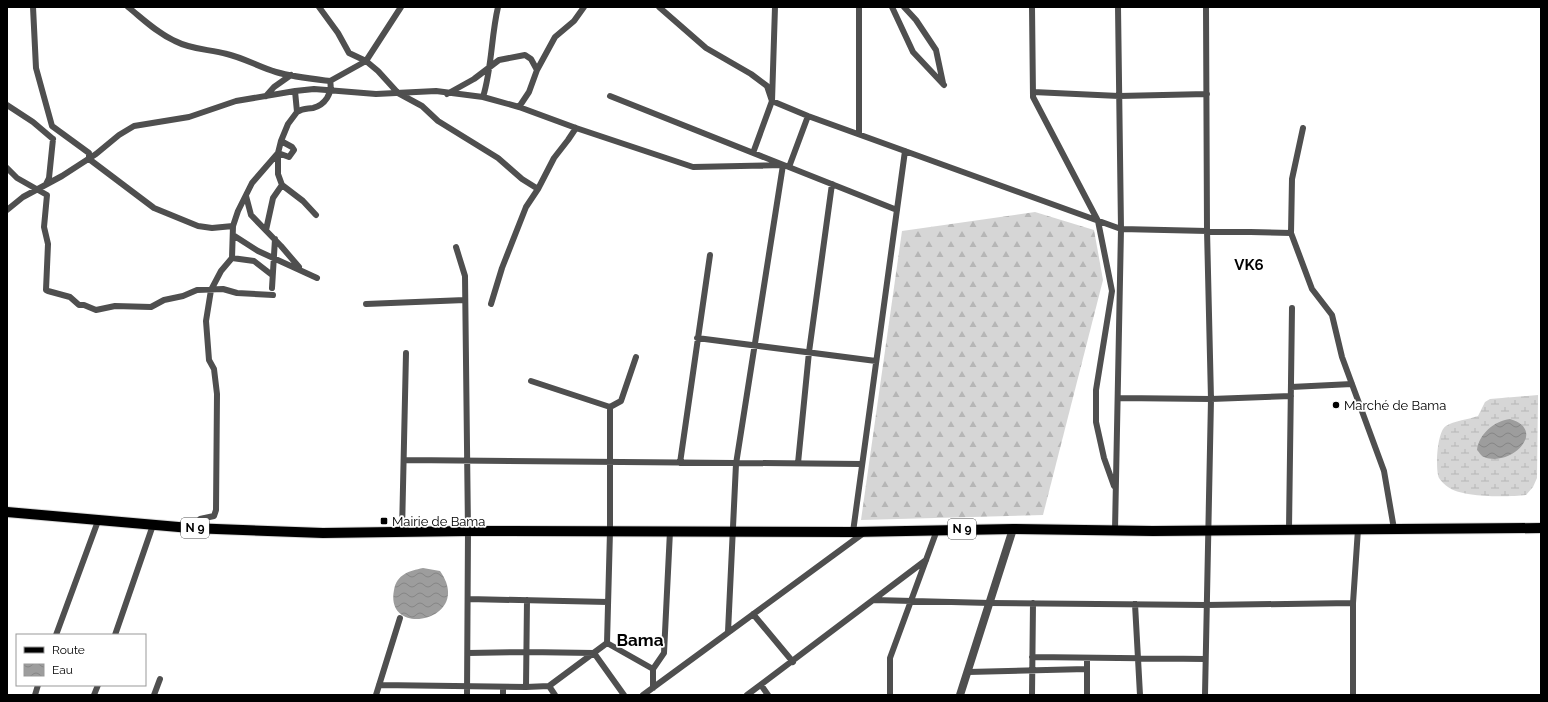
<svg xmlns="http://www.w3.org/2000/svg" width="1548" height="702" viewBox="0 0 1548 702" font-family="Raleway,sans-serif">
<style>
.forest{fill:url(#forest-firs)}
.wetland{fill:url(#wetland-marsh)}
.water{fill:url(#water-waves)}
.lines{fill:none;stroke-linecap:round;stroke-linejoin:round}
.primary-casing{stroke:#dbdbdb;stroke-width:12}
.minor{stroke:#4f4f4f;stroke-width:6}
.tertiary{stroke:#4f4f4f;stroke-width:8}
.primary{stroke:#000;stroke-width:10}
.poi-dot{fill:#000;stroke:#fff;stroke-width:1.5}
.labels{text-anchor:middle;stroke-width:3.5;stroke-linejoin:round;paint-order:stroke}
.shield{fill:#fff;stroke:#4c4c4c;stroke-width:1}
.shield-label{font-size:12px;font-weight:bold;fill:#000}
.poi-label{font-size:13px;fill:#000;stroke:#fff;text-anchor:start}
.quarter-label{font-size:15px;font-weight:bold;fill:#000;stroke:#fff}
.district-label{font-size:17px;font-weight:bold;fill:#000;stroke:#fff}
</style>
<defs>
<pattern id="forest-firs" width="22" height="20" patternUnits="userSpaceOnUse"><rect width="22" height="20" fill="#d6d6d6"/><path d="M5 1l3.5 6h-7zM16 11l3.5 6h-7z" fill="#b6b6b6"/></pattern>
<pattern id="wetland-marsh" width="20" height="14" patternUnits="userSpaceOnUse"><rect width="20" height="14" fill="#d6d6d6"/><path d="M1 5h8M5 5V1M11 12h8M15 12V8" fill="none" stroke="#b6b6b6"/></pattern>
<pattern id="water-waves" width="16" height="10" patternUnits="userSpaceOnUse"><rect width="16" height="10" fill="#9d9d9d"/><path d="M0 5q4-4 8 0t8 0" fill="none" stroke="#858585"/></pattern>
</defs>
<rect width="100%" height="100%" fill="#fff"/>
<path class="forest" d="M1035,212l59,18 9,50 -60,235 -182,5 41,-289z"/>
<path class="wetland" d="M1538,395l-1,83 -4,9 -7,8c-18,2 -64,3 -78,-8 -3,-2 -7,-6 -9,-9 -4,-9 -2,-47 7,-52 7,-5 24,-7 32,-10l7,-14 5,-3z"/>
<path class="water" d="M1510,419c38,11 1,49 -26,38 -3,-1 -5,-5 -7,-7 2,-16 17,-29 33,-31z
M423,568l17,3c35,49 -56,69 -46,19 3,-16 15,-19 29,-22z"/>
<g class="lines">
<defs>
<path id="primary" d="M7,512l183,16 133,5 145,-2 385,1 160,-3 140,2 388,-3"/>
</defs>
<use href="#primary" class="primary-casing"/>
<path class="minor" d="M33,7l3,61 16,58 37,27v6l65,49 44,18 14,2 21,-2 -1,32 22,3 18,14
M128,7c15,12 29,26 47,34 17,9 34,8 52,13 17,4 32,13 49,18 17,5 37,7 54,9
M319,7l19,26 11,20 17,8 12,10 20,22 24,13 16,15 60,37 24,21 16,10
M659,7l47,41 45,26 16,12 5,15 36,15 313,113 170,4
M892,7l21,45 31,33
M904,7l12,13 20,30 7,33
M1032,7l1,90 65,124 14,70 -16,99v32l8,36 10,28
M1033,92l86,4 88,-2
M447,94l27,-15 25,-19 26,-5 6,4 6,11
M266,96l8,-9 17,-12
M610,96l287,114
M483,97c9,-29 8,-60 15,-90
M7,105l26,17 20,17
M519,107l10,-15 8,-22 18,-33 19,-16 10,-14
M297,112c6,-4 9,-3 16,-4 12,-3 20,-15 17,-27l36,-20 35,-54
M1303,128l-11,51 -1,54 21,56 20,26 10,42 42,114 10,58
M859,134v-127
M278,153l11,4 5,-7 -2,-3 -11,-6
M753,153l19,-52 3,-94
M789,167l19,-51
M7,168l10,10 30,17 -3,32 4,17 -2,46 2,1 22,6 9,8h5l12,5 19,-4 36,1 13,-7 19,-4 14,-6 26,-1 14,4 36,2
M46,184l3,-6 4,-39
M282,185l21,16 13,14
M246,196l5,19 30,31 18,21
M7,210l16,-13 39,-21 34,-22 23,-19 15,-9 55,-9 47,-16 59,-10 19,-2 62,5 60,-3 47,6 36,10 57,21 117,39 90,-2 -47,299 -8,168
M233,226l5,-15 14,-28 26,-30 3,-12 7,-17 9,-12 -2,-21
M266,230l7,-32 9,-13 -4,-11v-21
M233,235l25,16 59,27
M456,247l9,29 3,255 -1,164
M272,288l3,-49
M366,304l99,-4
M491,304l11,-36 24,-61 12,-18 16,-31 14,-18 8,-12
M697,338l179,23
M531,381l79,26 11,-6 15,-44
M1291,387l61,-3
M1118,398l93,1 80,-3
M405,460l457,4
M680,463l30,-208
M798,463l11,-111 23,-168
M199,528l1,-9 14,-3 2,-6 1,-116 -3,-25 -5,-9 -3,-39 5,-31 10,-19 11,-13
M1289,529l3,-221
M1115,530l6,-301 -3,-222
M402,532l4,-179
M853,532l52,-381
M468,599l140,3
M874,600l116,3 216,2 147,-2
M1135,604l5,91
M753,614l40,48
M56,635l42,-114
M115,635l38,-110
M607,643l3,-112v-124
M607,643l46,26
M468,653l58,-1 68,1 30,42
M1032,657l173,2
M1087,658v37
M968,672l119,-3
M379,685l147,2 23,-1 58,-43
M761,685l7,10
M549,686l6,9
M526,687l1,-87
M653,688v-19l11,-16 6,-122
M35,695l3,-10
M94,695l4,-10
M154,695l6,-16
M376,695l24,-77
M503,695v-8
M643,695l222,-163
M747,695l179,-135
M890,695v-37l47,-128
M1032,695l1,-92
M1205,695l6,-296 -4,-169 -1,-223
M1353,695v-92l5,-74"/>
<path class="tertiary" d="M960,695l53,-166"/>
<use href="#primary" class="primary"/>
</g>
<g class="poi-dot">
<circle cx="1336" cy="405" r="4"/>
<rect x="380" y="517" width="8" height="8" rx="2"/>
</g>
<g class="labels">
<g class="shield">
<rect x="181" y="518" width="28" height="20" rx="3"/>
<rect x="948" y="519" width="28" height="20" rx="3"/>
</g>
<g class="shield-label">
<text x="195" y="532">N 9</text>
<text x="962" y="533">N 9</text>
</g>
<g class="poi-label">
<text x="1344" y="410">Marché de Bama</text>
<text x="392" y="526">Mairie de Bama</text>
</g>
<g class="quarter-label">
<text x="1249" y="270">VK6</text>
</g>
<g class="district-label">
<text x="640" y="646">Bama</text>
</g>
</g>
<rect width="1548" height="702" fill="none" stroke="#000000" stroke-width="16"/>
<rect x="16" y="634" width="130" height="52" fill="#ffffff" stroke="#999999"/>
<rect x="24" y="647" width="20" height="6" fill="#000000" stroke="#999999"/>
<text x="52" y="654" font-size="12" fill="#000000">Route</text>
<rect x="24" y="664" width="20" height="12" fill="url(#water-waves)" stroke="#999999"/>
<text x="52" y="674" font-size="12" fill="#000000">Eau</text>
</svg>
